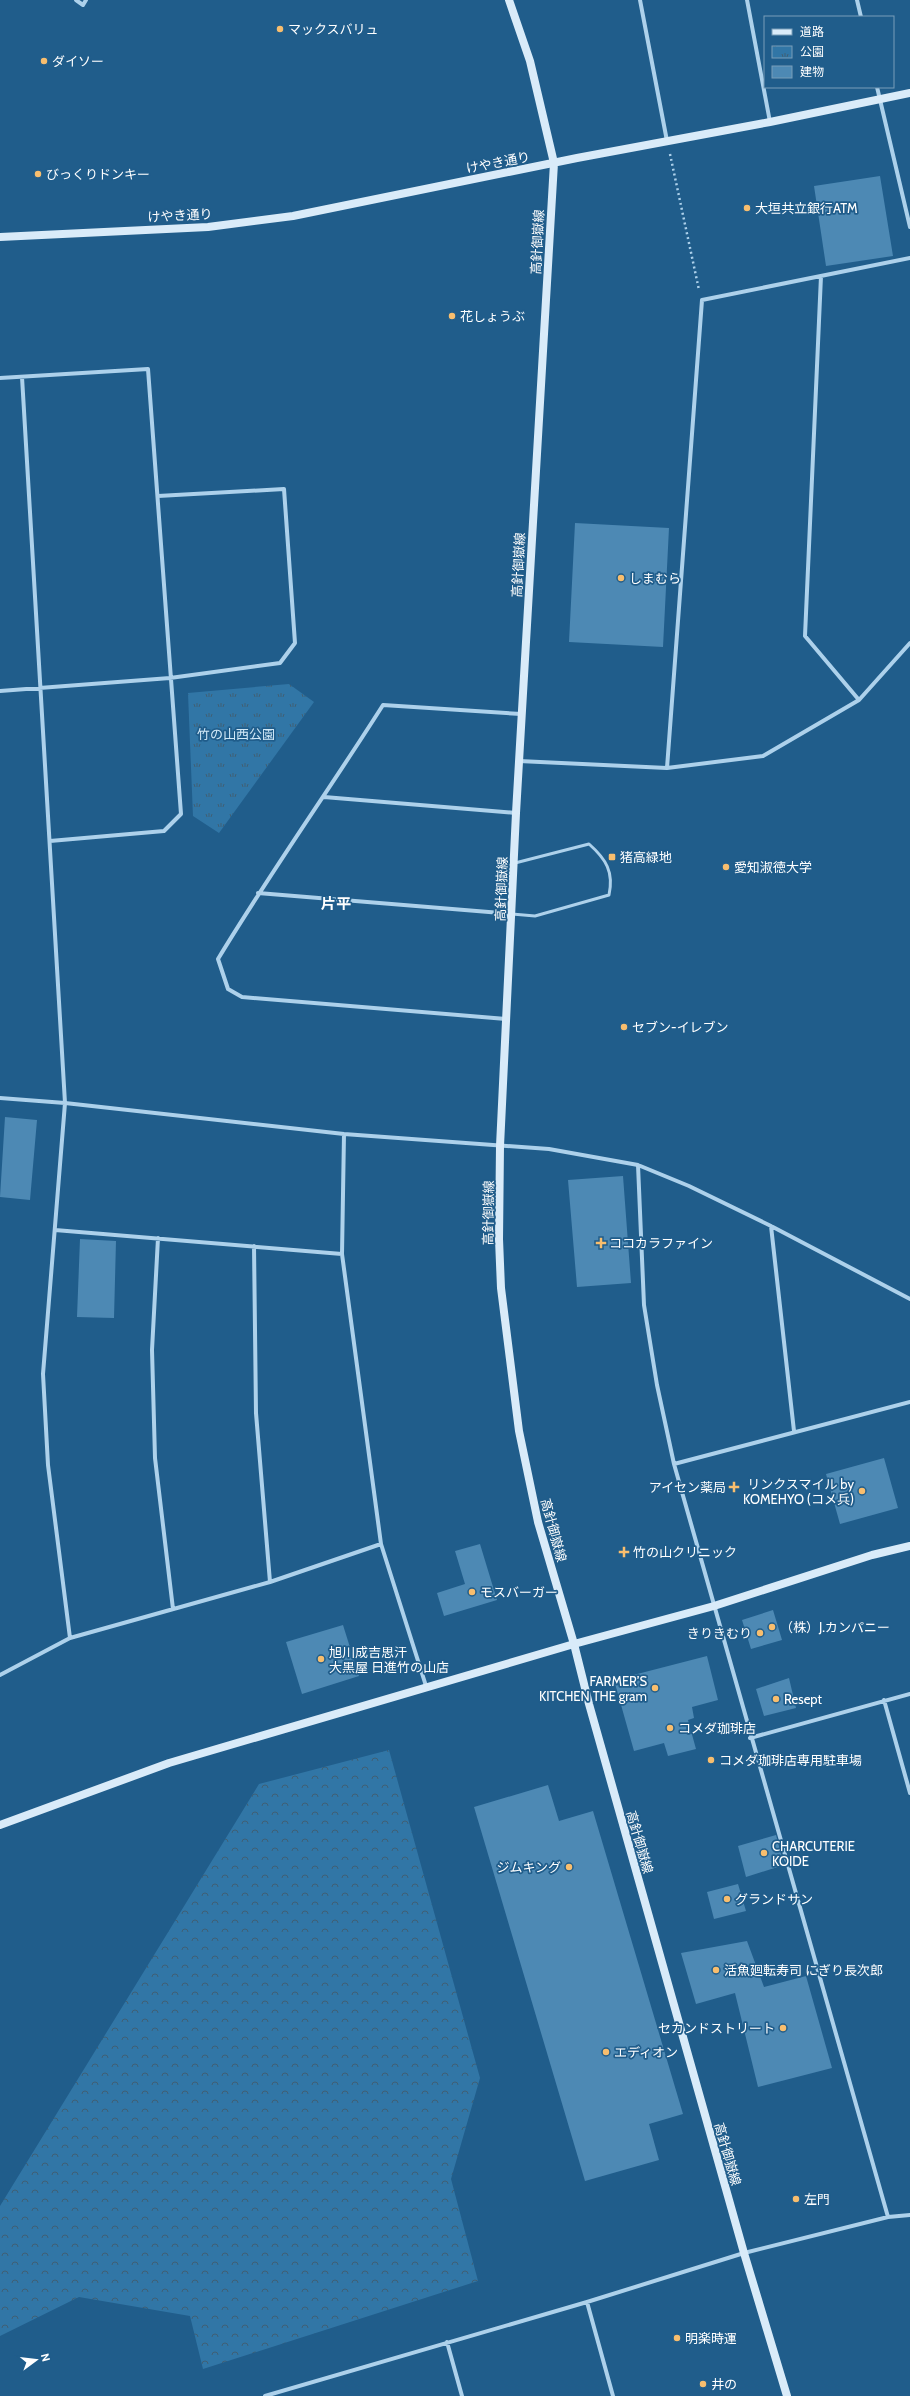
<svg xmlns="http://www.w3.org/2000/svg" width="910" height="2396" viewBox="0 0 910 2396" font-family="Cabin,'Noto Sans JP',sans-serif">
<style>
.forest{fill:url(#forest-crowns)}
.park{fill:url(#park-tufts)}
.building{fill:#4d89b4}
.lines{fill:none;stroke-linecap:round;stroke-linejoin:round}
.path{stroke:#add1eb;stroke-width:2.5;stroke-dasharray:2 3;stroke-linecap:butt}
.lane{stroke:#add1eb;stroke-width:3}
.street{stroke:#add1eb;stroke-width:4}
.secondary{stroke:#d9ebf9;stroke-width:8}
.poi-dot{fill:#f8be6e;stroke:#205d8b;stroke-width:1.5}
.labels{text-anchor:middle;stroke-width:3.5;stroke-linejoin:round;paint-order:stroke}
.poi-label{font-size:13px;fill:#fff;stroke:#205d8b;text-anchor:start}
.street-label{font-size:13px;fill:#fff;stroke:#205d8b}
.park-label{font-size:13px;fill:#d2e9f8;stroke:#205d8b}
.quarter-label{font-size:15px;font-weight:bold;fill:#fff;stroke:#205d8b}
</style>
<defs>
<pattern id="forest-crowns" width="20" height="18" patternUnits="userSpaceOnUse"><rect width="20" height="18" fill="#3176a6"/><path d="M2 6a3 3 0 1 1 6 0M12 15a3 3 0 1 1 6 0" fill="none" stroke="#405f74"/></pattern>
<pattern id="park-tufts" width="24" height="20" patternUnits="userSpaceOnUse"><rect width="24" height="20" fill="#3176a6"/><path d="M3 7l-1-3M5 7V3M7 7l1-3M15 17l-1-3M17 17v-4M19 17l1-3" fill="none" stroke="#405f74"/></pattern>
</defs>
<rect width="100%" height="100%" fill="#205d8b"/>
<path class="forest" d="M389,1750l91,328 -29,101 27,102 -275,88 -13,-53 -111,-19 -79,39v-130l259,-422z"/>
<path class="park" d="M289,684l25,18 -95,131 -26,-17 -5,-123z"/>
<path class="building" d="M880,176l13,80 -67,10 -12,-80z
M575,523l94,5 -6,119 -94,-5z
M5,1117l32,3 -7,80 -30,-3z
M623,1176l8,107 -54,4 -9,-107z
M80,1239l36,2 -2,77 -37,-1z
M884,1458l14,50 -58,16 -14,-50z
M480,1544l17,56 -53,16 -7,-23 28,-9 -10,-33z
M773,1610l9,30 -31,9 -9,-29z
M343,1625l16,51 -57,18 -16,-52z
M707,1656l11,44 -26,7 2,11 -6,2 8,29 -28,7 -4,-13 -30,8 -20,-71z
M789,1678l7,30 -32,8 -8,-27z
M548,1785l11,36 34,-10 90,303 -34,10 10,36 -74,21 -111,-374z
M776,1835l8,30 -38,12 -8,-31z
M738,1884l8,27 -32,8 -7,-27z
M747,1941l17,46 42,-11 26,92 -74,19 -23,-94 -39,11 -15,-51z"/>
<g class="lines">
<path class="path" d="M670,154l29,136"/>
<path class="lane" d="M512,914l23,2 74,-21c5,-23 -3,-36 -20,-51l-74,19"/>
<path class="street" d="M76,0l7,5 3,-5
M640,0l27,141
M747,0l23,122
M857,0l4,17
M877,87l33,140
M821,276l-16,360 54,64
M22,377l43,726 -22,271 5,91 22,173
M0,378l148,-9 33,445 -17,17 -114,10
M0,691l170,-13 110,-15 15,-20 -11,-154 -126,7
M519,761l148,7 96,-12 96,-56 51,-57
M667,768l35,-468 208,-42
M324,797l192,16
M258,893l254,21
M506,1019l-264,-22 -14,-8 -10,-30c52,-86 111,-169 165,-254l138,9
M0,1098l65,5 279,31 205,15 89,16 51,21 82,40 139,73
M344,1134l-2,120 39,290 45,142
M638,1165l6,140 13,80 17,79 214,753
M771,1226l23,205
M55,1230l287,24
M158,1238l-6,112 3,108 18,151
M254,1246l2,167 14,169
M674,1464l236,-62
M0,1675l70,-37 200,-56 111,-38
M884,1700l26,93
M750,1738l160,-44
M587,2302l26,94
M447,2342l15,54
M265,2396l322,-94 157,-49 144,-36 22,-2"/>
<path class="secondary" d="M509,0l21,61 24,102 -38,650 -16,333 -1,93 2,49 18,143 19,91 36,122 15,60 155,549 43,143
M0,237l208,-10 85,-11 284,-58 193,-36 140,-29
M0,1825l169,-62 405,-119 140,-38 158,-51 38,-9"/>
</g>
<g class="poi-dot">
<circle cx="280" cy="29" r="4"/>
<circle cx="44" cy="61" r="4"/>
<circle cx="38" cy="174" r="4"/>
<circle cx="747" cy="208" r="4"/>
<circle cx="452" cy="316" r="4"/>
<circle cx="621" cy="578" r="4"/>
<rect x="608" y="853" width="8" height="8" rx="2"/>
<circle cx="726" cy="867" r="4"/>
<circle cx="624" cy="1027" r="4"/>
<path d="M599 1237h4v4h4v4h-4v4h-4v-4h-4v-4h4z"/>
<path d="M732 1481h4v4h4v4h-4v4h-4v-4h-4v-4h4z"/>
<circle cx="862" cy="1491" r="4"/>
<path d="M622 1546h4v4h4v4h-4v4h-4v-4h-4v-4h4z"/>
<circle cx="472" cy="1592" r="4"/>
<circle cx="772" cy="1627" r="4"/>
<circle cx="760" cy="1633" r="4"/>
<circle cx="321" cy="1659" r="4"/>
<circle cx="655" cy="1688" r="4"/>
<circle cx="776" cy="1699" r="4"/>
<circle cx="670" cy="1728" r="4"/>
<circle cx="711" cy="1760" r="4"/>
<circle cx="764" cy="1853" r="4"/>
<circle cx="569" cy="1867" r="4"/>
<circle cx="727" cy="1899" r="4"/>
<circle cx="716" cy="1970" r="4"/>
<circle cx="783" cy="2028" r="4"/>
<circle cx="606" cy="2052" r="4"/>
<circle cx="796" cy="2199" r="4"/>
<circle cx="677" cy="2338" r="4"/>
<circle cx="703" cy="2384" r="4"/>
</g>
<g class="labels">
<g class="poi-label">
<text x="288" y="34">マックスバリュ</text>
<text x="52" y="66">ダイソー</text>
<text x="46" y="179">びっくりドンキー</text>
<text x="755" y="213">大垣共立銀行ATM</text>
<text x="460" y="321">花しょうぶ</text>
<text x="629" y="583">しまむら</text>
<text x="620" y="862">猪高緑地</text>
<text x="734" y="872">愛知淑徳大学</text>
<text x="632" y="1032">セブン-イレブン</text>
<text x="609" y="1248">ココカラファイン</text>
<text x="854" y="1489" text-anchor="end">リンクスマイル by<tspan x="854" dy="15">KOMEHYO (コメ兵)</tspan></text>
<text x="726" y="1492" text-anchor="end">アイセン薬局</text>
<text x="633" y="1557">竹の山クリニック</text>
<text x="480" y="1597">モスバーガー</text>
<text x="780" y="1632">（株）J.カンパニー</text>
<text x="752" y="1638" text-anchor="end">きりきむり</text>
<text x="329" y="1657">旭川成吉思汗<tspan x="329" dy="15">大黒屋 日進竹の山店</tspan></text>
<text x="647" y="1686" text-anchor="end">FARMER’S<tspan x="647" dy="15">KITCHEN THE gram</tspan></text>
<text x="784" y="1704">Resept</text>
<text x="678" y="1733">コメダ珈琲店</text>
<text x="719" y="1765">コメダ珈琲店専用駐車場</text>
<text x="772" y="1851">CHARCUTERIE<tspan x="772" dy="15">KOIDE</tspan></text>
<text x="561" y="1872" text-anchor="end">ジムキング</text>
<text x="735" y="1904">グランドサン</text>
<text x="724" y="1975">活魚廻転寿司 にぎり長次郎</text>
<text x="775" y="2033" text-anchor="end">セカンドストリート</text>
<text x="614" y="2057">エディオン</text>
<text x="804" y="2204">左門</text>
<text x="685" y="2343">明楽時運</text>
<text x="711" y="2389">井の</text>
</g>
<g class="street-label">
<text transform="translate(498 162) rotate(-11)" y="5">けやき通り</text>
<text transform="translate(180 215) rotate(-3)" y="5">けやき通り</text>
<text transform="translate(537 242) rotate(-87)" y="5">高針御嶽線</text>
<text transform="translate(518 565) rotate(-87)" y="5">高針御嶽線</text>
<text transform="translate(501 889) rotate(-88)" y="5">高針御嶽線</text>
<text transform="translate(488 1213) rotate(-89)" y="5">高針御嶽線</text>
<text transform="translate(554 1530) rotate(75)" y="5">高針御嶽線</text>
<text transform="translate(640 1842) rotate(74)" y="5">高針御嶽線</text>
<text transform="translate(728 2154) rotate(74)" y="5">高針御嶽線</text>
</g>
<g class="park-label">
<text x="236" y="739">竹の山西公園</text>
</g>
<g class="quarter-label">
<text x="336" y="909">片平</text>
</g>
</g>
<rect x="764" y="16" width="130" height="72" fill="#205d8b" stroke="#799eb9"/>
<rect x="772" y="29" width="20" height="6" fill="#d9ebf9" stroke="#799eb9"/>
<text x="800" y="36" font-size="12" fill="#ffffff">道路</text>
<rect x="772" y="46" width="20" height="12" fill="url(#park-tufts)" stroke="#799eb9"/>
<text x="800" y="56" font-size="12" fill="#ffffff">公園</text>
<rect x="772" y="66" width="20" height="12" fill="#4d89b4" stroke="#799eb9"/>
<text x="800" y="76" font-size="12" fill="#ffffff">建物</text>
<g transform="translate(36 2360) rotate(75)" stroke="#205d8b" stroke-width="3" paint-order="stroke">
<path d="M0-3L7 15L0 10L-7 15Z" fill="#ffffff"/>
<text y="-6" font-size="11" font-weight="bold" text-anchor="middle" fill="#ffffff">N</text>
</g>
</svg>
